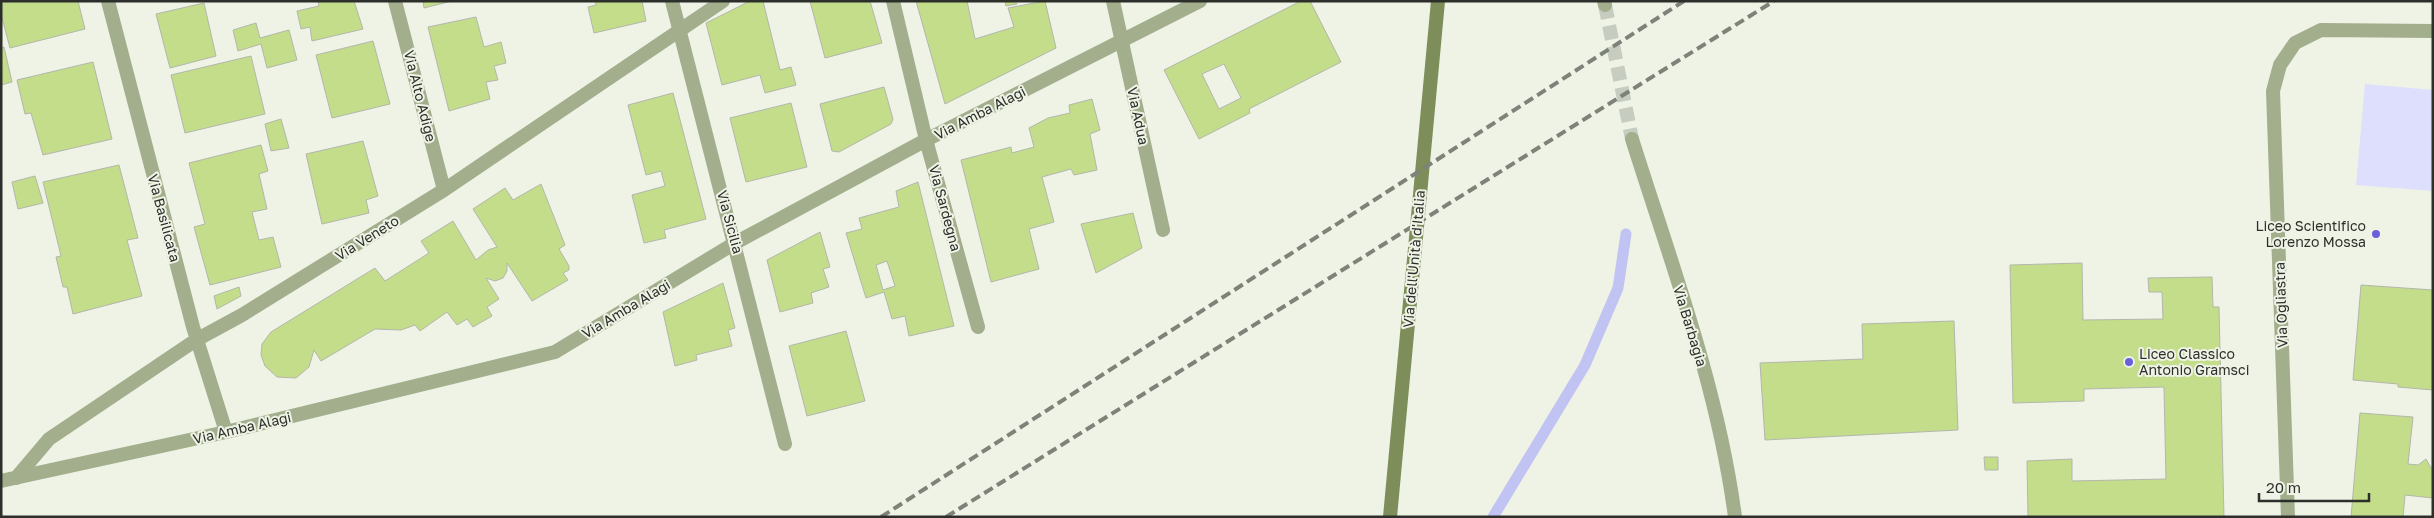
<svg xmlns="http://www.w3.org/2000/svg" width="2434" height="518" viewBox="0 0 2434 518" font-family="'Golos Text',sans-serif">
<style>
.green{fill:#dddffd}
.lines{fill:none;stroke-linecap:round;stroke-linejoin:round}
.stream{stroke:#c1c3f2;stroke-width:11}
.building{fill:#c3dd8b;stroke:#b3b7ab;fill-rule:evenodd}
.tertiary-tunnel{stroke:#c7ccc0;stroke-width:14;stroke-dasharray:14 7;stroke-linecap:butt}
.minor{stroke:#a2ae8c;stroke-width:14}
.tertiary{stroke:#a2ae8c;stroke-width:14}
.secondary{stroke:#7d8e5a;stroke-width:14}
.rail{stroke:#7e8279;stroke-width:4;stroke-dasharray:10 5;stroke-linecap:butt}
.poi-dot{fill:#6960da;stroke:#eef3e6;stroke-width:2}
.labels{text-anchor:middle;stroke-width:4;stroke-linejoin:round;paint-order:stroke}
.street-label{font-size:14px;fill:#2d2f2a;stroke:#eef3e6}
.poi-label{font-size:14px;fill:#2d2f2a;stroke:#eef3e6;text-anchor:end}
</style>
<rect width="100%" height="100%" fill="#eef3e6"/>
<path class="green" d="M2365,84l68,6v101l-77,-6z"/>
<g class="lines">
<path class="stream" d="M1493,517l92,-152 33,-77 8,-54"/>
</g>
<path class="building" d="M1,1h77l7,28 -75,19 -9,-34z
M318,1h36l9,28 -51,12 -2,-14 -9,2 -4,-18 22,-5z
M423,1h29l-28,7z
M595,1h47l4,20 -52,12 -6,-26 8,-2z
M750,1h13l17,69 11,-3 5,18 -31,8 -5,-18 -38,10 -16,-62z
M810,1h60l12,42 -57,15z
M916,1h51l8,38 39,-12 -6,-19 37,-7 11,47 -111,56z
M1005,1h10l2,3 -11,2z
M1301,1h9l31,61 -92,47 1,4 -51,26 -35,-69zM1224,64l17,34 -22,11 -17,-35z
M204,3l12,53 -46,12 -14,-54z
M476,17l8,30 17,-5 5,21 -12,3 4,14 -12,2 4,17 -41,12 -21,-84z
M256,23l4,15 29,-8 8,30 -30,8 -6,-24 -23,7 -5,-21z
M373,41l17,63 -58,14 -16,-63z
M4,47l8,35 -11,3v-37z
M251,56l14,58 -80,19 -14,-58z
M93,62l19,77 -69,16 -12,-42 -6,1 -8,-34z
M884,87l9,32 -2,5 -52,28 -7,-1 -12,-47z
M673,93l33,126 -42,11 2,8 -22,5 -12,-48 33,-9 -4,-15 -15,4 -18,-70z
M1092,99l8,31 -10,4 7,36 -23,5 -3,-6 -29,8 12,45 -25,7 10,40 -48,13 -30,-122 50,-13 1,6 22,-6 -5,-19 19,-10 22,-5 -1,-8z
M791,103l16,64 -61,15 -16,-64z
M281,119l8,29 -18,3 -6,-27z
M363,141l15,55 -12,4 3,13 -47,11 -16,-70z
M261,145l7,26 -9,3 8,35 -15,3 7,28 14,-3 8,30 -71,18 -16,-58 11,-3 -16,-61z
M119,165l19,73 -11,2 15,56 -69,18 -6,-27h-4l-7,-30 5,-1 -18,-74z
M35,176l8,27 -25,6 -6,-27z
M918,182l36,144 -45,10 -4,-20 -13,3 -8,-27 -18,6 -20,-65 16,-4 -3,-11 40,-11 -3,-16zM887,261l8,25 -12,4 -7,-25z
M541,184l24,61 -6,4 10,17v4l-6,3 5,7 -36,21 -25,-38v8l-4,7 -8,3 -9,-3 13,21 -12,8 5,9 -19,11 -6,-8 -10,6 -10,-13 -27,19 -5,-6 -14,5 -26,-1 -54,32 -7,-11 -5,17 -13,11 -19,-1 -12,-11 -4,-11 1,-11 9,-12 104,-64 10,13 44,-28 -8,-12 32,-20 23,39 12,-10 9,-3 -24,-38 32,-21 8,12z
M1133,213l9,35 -46,25 -15,-49z
M820,232l10,35 -7,2 6,18 -18,6 2,10 -33,9 -13,-52z
M2082,263l1,57 80,-1 -1,-27h-13l-1,-14 64,-1 1,30h6l5,210h-196l-1,-56 45,-2v22l94,-2 -2,-92 -80,2v12l-71,2 -3,-138z
M723,283l12,45 -7,2 4,16 -36,9 1,5 -22,6 -12,-54z
M2361,285l72,5v100l-35,-3v-3l-45,-4z
M239,287l2,9 -24,13 -3,-13z
M1954,321l4,109 -193,10 -5,-77 103,-4 -1,-35z
M846,331l19,70 -58,15 -18,-70z
M2360,413l53,4 -5,47 10,1 8,-6 5,9 2,-1v31l-28,-3 -2,22h-52z
M1984,457h14v13h-13z"/>
<g class="lines">
<path class="tertiary-tunnel" d="M1605,5l27,134"/>
<path class="minor" d="M108,1l85,326 33,105
M395,1l49,189
M672,1l113,443
M893,1l33,139 52,187
M1113,1l50,229
M16,478l33,-39 147,-99 46,-25 202,-125 279,-189
M2288,517l-15,-426 7,-26 15,-22 26,-13 112,1"/>
<path class="tertiary" d="M1604,1l1,4
M1632,139c39,124 86,248 103,378
M1,481l225,-49 329,-80 180,-109 191,-103 274,-139"/>
<path class="secondary" d="M1390,517l48,-516"/>
<path class="rail" d="M881,517l803,-516
M946,517l828,-516"/>
</g>
<g class="poi-dot">
<circle cx="2376" cy="234" r="5"/>
<circle cx="2129" cy="362" r="5"/>
</g>
<g class="labels">
<g class="street-label">
<text transform="translate(420 96) rotate(76)" y="5">Via Alto Adige</text>
<text transform="translate(980 113) rotate(-27)" y="5">Via Amba Alagi</text>
<text transform="translate(1138 116) rotate(78)" y="5">Via Adua</text>
<text transform="translate(945 208) rotate(75)" y="5">Via Sardegna</text>
<text transform="translate(164 218) rotate(75)" y="5">Via Basilicata</text>
<text transform="translate(730 222) rotate(75)" y="5">Via Sicilia</text>
<text transform="translate(367 238) rotate(-32)" y="5">Via Veneto</text>
<text transform="translate(1414 259) rotate(-85)" y="5">Via dell'Unità d'Italia</text>
<text transform="translate(2281 305) rotate(-92)" y="5">Via Ogliastra</text>
<text transform="translate(626 309) rotate(-31)" y="5">Via Amba Alagi</text>
<text transform="translate(1690 326) rotate(73)" y="5">Via Barbagia</text>
<text transform="translate(242 428) rotate(-13)" y="5">Via Amba Alagi</text>
</g>
<g class="poi-label">
<text x="2366" y="231">Liceo Scientifico<tspan x="2366" dy="16">Lorenzo Mossa</tspan></text>
<text x="2139" y="359" text-anchor="start">Liceo Classico<tspan x="2139" dy="16">Antonio Gramsci</tspan></text>
</g>
</g>
<rect width="2434" height="518" fill="none" stroke="#2d2f2a" stroke-width="5"/>
<path d="M2259 493v8h110v-8" fill="none" stroke="#2d2f2a" stroke-width="2.5"/>
<text x="2266" y="493" font-size="15" fill="#2d2f2a" stroke="#eef3e6" stroke-width="4" paint-order="stroke">20 m</text>
</svg>
